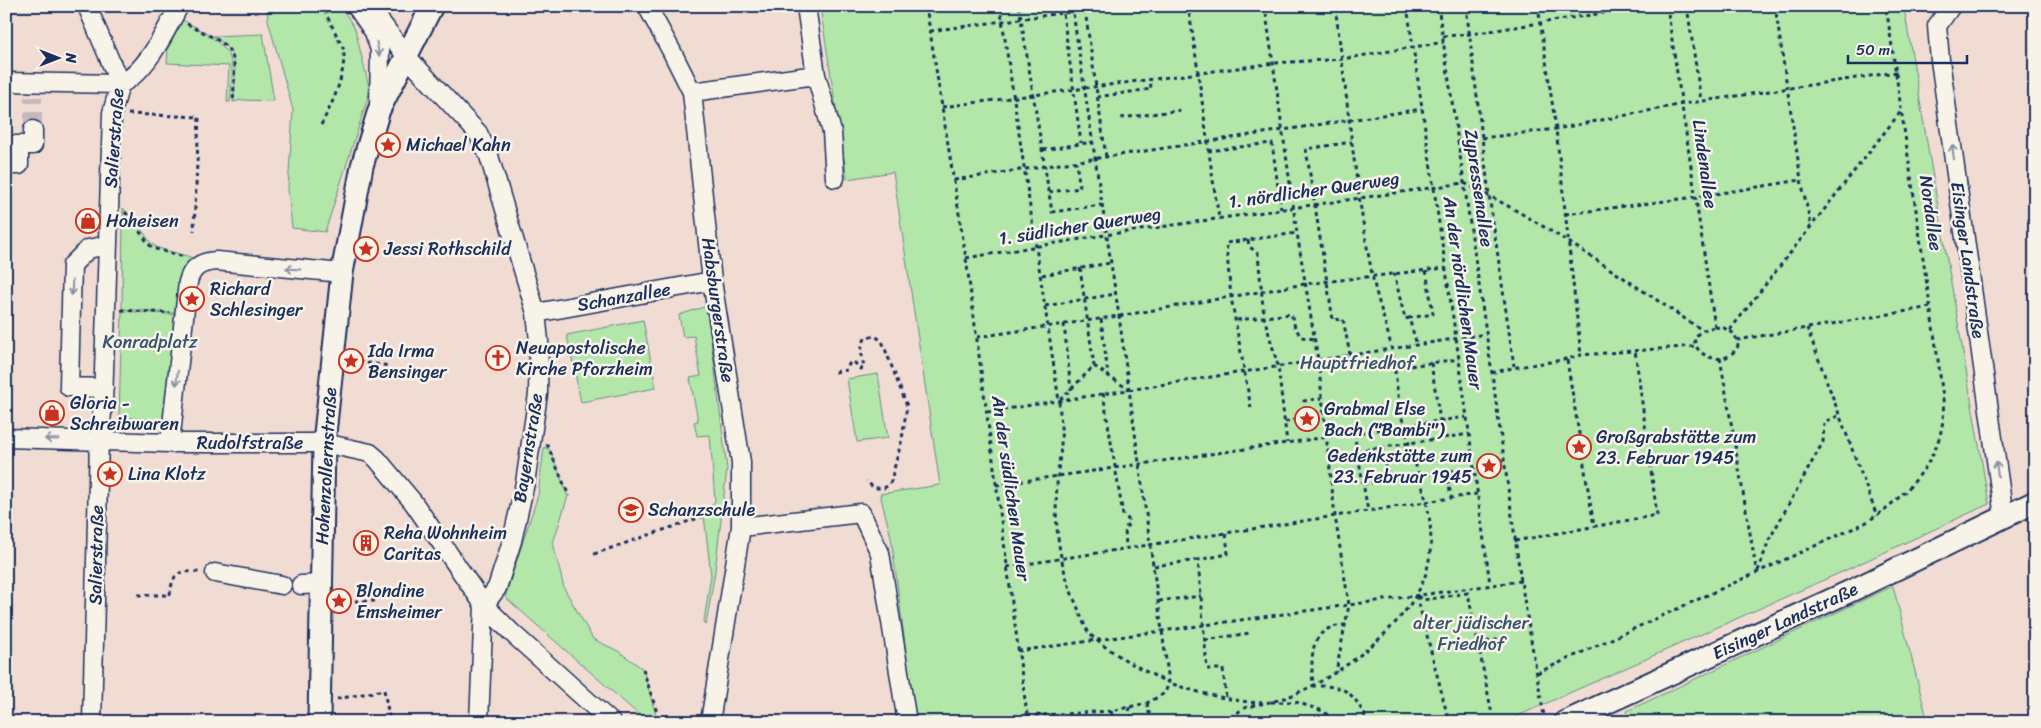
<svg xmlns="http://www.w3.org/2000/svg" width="2041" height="728" viewBox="0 0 2041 728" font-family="Sriracha,sans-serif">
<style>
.green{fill:#b2e7a9;stroke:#668b84}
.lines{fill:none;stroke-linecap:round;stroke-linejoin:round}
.minor-tunnel{stroke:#c6b9bc;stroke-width:18;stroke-dasharray:18 9;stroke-linecap:butt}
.minor-casing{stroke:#1b2f5e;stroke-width:21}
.major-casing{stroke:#1b2f5e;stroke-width:25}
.path{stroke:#1b2f5e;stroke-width:3;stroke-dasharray:4 4;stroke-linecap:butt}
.minor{stroke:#f7f3e8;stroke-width:18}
.major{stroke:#f7f3e8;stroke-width:21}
.oneway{stroke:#8991a3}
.labels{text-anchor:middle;stroke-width:5;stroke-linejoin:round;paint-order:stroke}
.street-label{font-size:18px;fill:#1b2f5e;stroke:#f7f3e8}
.poi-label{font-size:18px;fill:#1b2f5e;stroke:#f7f3e8;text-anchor:start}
.park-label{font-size:18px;fill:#39546d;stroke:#f7f3e8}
</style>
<rect width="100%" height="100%" fill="#f1dcd4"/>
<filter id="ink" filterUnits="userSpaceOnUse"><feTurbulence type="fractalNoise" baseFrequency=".02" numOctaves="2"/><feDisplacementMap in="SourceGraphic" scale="10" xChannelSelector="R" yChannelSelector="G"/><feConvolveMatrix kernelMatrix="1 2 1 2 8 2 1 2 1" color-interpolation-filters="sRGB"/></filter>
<g filter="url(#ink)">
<path class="green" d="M267,6h74l14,23 15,62 -45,141 -33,-4 -4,-39 5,-79 -25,-90z
M820,6h1089l-5,2 85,496 -145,67 -340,151h-572l-1,-4 -16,2 -24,-183 -11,-43 60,-9 -47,-313 -46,7z
M183,20c18,11 47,23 49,47 1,11 -1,24 -2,35h-3l2,-36 -62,-3 1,-15z
M263,34l11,67 -32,-1 -9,2c2,-28 8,-49 -20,-66z
M123,208l15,16 12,18 8,6 29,8 15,6 -18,52 -62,-5z
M707,306l20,163 -12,102 -9,54 -2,-4 7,-46 -7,-59 11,-15 -5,-66 -13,1 -3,-14 4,-1 -8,-43 11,-2 -7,-40 -11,1 -4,-22z
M122,311l61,4 -13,106 -51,-4z
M643,320l13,68 -75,14 -14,-67z
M878,374l10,64 -31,4 -10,-63z
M544,447l6,3 18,46 -15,47 11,45 29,51 25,12 25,18 15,53h-11l-142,-125 33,-102z
M1893,586l35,136h-298l-3,-11z"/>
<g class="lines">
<path class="minor-tunnel" d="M33,130v-33"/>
<defs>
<path id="minor" d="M87,6l33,78 -8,29 -9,291 -4,36 -7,282
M356,6l18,26 6,18 -1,57
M369,6l37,50 72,77 11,23 47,157 3,28 -1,53 -13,89 -13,58 -15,47 -13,17 -5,117
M647,6l24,44 21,42 20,189 29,181v65l-31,195
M806,6l10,69 16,57 3,46
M1951,6l-14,20 3,34 64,457
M6,82l114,2c26,-11 46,-54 59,-78
M692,92l124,-17
M19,145v20h-12v-20h26v-15
M536,313l176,-32
M104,388l-35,-1 3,-122 16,-16 20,-4
M6,438l164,5h154l46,10 7,6 36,43 71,103 27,27 100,90
M170,443l18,-161c4,-15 13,-20 28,-21l126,12
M741,527l120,-14 19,40 27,169
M215,573l67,12
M301,585l20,-1"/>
<path id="major" d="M319,722l5,-279 18,-170 20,-107 17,-56 53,-104
M1565,722l292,-134 178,-86"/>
</defs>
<use href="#minor" class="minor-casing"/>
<use href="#major" class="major-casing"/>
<path class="path" d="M926,6l40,252 62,464
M1000,6l59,395c1,14 3,28 2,43 0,10 -3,20 -3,30 -5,46 0,90 19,132 4,9 7,21 13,28 12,14 60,41 78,48 21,9 80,24 102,20 53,-11 141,-76 156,-129 16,-56 -12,-102 -24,-155 -5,-22 -6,-45 -10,-67 -5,-26 -15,-51 -20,-77 -17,-88 -25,-179 -37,-268
M1019,6l33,206 49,-7
M1062,6l19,137
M1188,6c12,71 19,141 31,212
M1265,6l32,227 21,127 17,156 14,89 -13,67
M1407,6l49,332 34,246
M1438,6l54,367 29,208 24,141
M1466,6l23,189 25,171
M1538,6l18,123 25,226
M1667,6l48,321
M1687,6l14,95
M1775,6l26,174 10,46
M1085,10l21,147
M187,24c49,25 50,22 46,78
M930,31l184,-25
M1443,36l28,-2 176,-28
M1097,97l54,-8 -1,-9
M942,107l333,-44 67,-4 102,-17
M128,114l71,3 -5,114
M1121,118l61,-8
M321,125c12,-23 24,-48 23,-75l-22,-44
M1458,141l98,-12 127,-25 214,-32
M1043,150l49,-8
M1208,151l64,-8 9,66
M954,180l468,-71
M1049,192l31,-4 -4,-26
M125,212l27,36 32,9
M1565,214l131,-17 105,-17
M1248,240l1,6 9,8 6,63 14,49 9,77
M966,258l139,-23 359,-52c84,41 160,96 238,147
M1080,268l14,98
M1394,273l11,46 4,-1 8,27
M1042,275l68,-12
M1045,306l70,-12
M121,310l49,3
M1409,318l24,-4 -7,-44
M1101,319l7,56
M1237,320l54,-6 4,13 6,10 14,2
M1064,324l7,66
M1715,327l9,1 11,6 3,12c-19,34 -72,-11 -23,-19z
M1807,328l70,188
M1730,330l172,-220
M977,337l142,-21 186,-32 140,-16
M1737,340l194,-33
M1350,355l-7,-36 -10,1 -27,-171 46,-7
M1720,358l37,216
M1567,360l27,166
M351,361l39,5
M1431,363l9,58
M1395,368l64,-9
M835,372l12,-2 2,-6 3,-2 3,1 5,6 4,-1 -3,-18 4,-12 10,-2 7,5 25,65 -5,33 -12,45 -6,4h-10l-8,-7
M1492,373c30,-9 60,-9 89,-18l115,-9
M1103,393l20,122 5,4 1,5 -4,4 1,20
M1060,400l34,-34 34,23
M1251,408l-20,-111 -5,-54 71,-10
M987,412l499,-78
M117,422l36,2
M1285,422l13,-4 7,-9 -1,-8 18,-3
M1354,433l14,78
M547,444l22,52
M1382,447l7,33
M1357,451l112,-17
M1447,472l4,26
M1363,484l110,-16
M996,485l470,-68
M1515,541l142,-26 -22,-165
M594,554l110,-38
M1154,566l44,-6
M1007,567l470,-73
M1758,571l11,-31 54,-98 1,-20 16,-7
M138,595h32c3,-24 8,-24 31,-23
M1417,596l32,126
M1418,596l5,4 45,-7 24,121
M339,601h36v2
M1159,601l42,-5
M1346,625c-38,1 -35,32 -33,61 34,-1 40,6 55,36
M1205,640l45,-7
M1478,643l25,-4
M1018,651l503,-70
M643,669l17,53
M1537,673l328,-150c35,-22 70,-55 77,-97 4,-19 -1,-40 -3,-59l-53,-361
M1226,697l-3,-28h-16l-9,-109 30,-6 -2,-21
M337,699l47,-9 5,26
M1271,702h25l27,9 12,11
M1147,703l4,19
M1129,707l3,15
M1111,711l3,11
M1027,716l84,-5 36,-8 18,-10 4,-11 -50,-366 -47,-310
M1224,722l20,-14 21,-5"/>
<use href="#minor" class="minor"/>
<use href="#major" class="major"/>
</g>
<defs><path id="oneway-shaft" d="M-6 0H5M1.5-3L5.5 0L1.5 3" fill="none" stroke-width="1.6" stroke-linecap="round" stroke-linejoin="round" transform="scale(1.25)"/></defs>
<g class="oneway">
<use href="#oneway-shaft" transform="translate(378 49) rotate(78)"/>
<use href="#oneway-shaft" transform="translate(1953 152) rotate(-98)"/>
<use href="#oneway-shaft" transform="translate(293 269) rotate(-176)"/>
<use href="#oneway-shaft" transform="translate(72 288) rotate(92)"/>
<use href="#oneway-shaft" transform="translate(177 378) rotate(97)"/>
<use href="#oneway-shaft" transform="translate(52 439) rotate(-179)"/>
<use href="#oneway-shaft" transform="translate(1997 469) rotate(-98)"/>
</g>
</g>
<defs>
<symbol id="sight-ring" viewBox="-11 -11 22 22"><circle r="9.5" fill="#f7f3e8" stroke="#c8321e" stroke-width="1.5"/><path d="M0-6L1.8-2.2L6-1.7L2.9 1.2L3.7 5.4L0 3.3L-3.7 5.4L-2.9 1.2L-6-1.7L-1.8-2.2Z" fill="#c8321e"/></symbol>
<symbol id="shop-ring" viewBox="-11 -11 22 22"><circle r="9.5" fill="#f7f3e8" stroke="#c8321e" stroke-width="1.5"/><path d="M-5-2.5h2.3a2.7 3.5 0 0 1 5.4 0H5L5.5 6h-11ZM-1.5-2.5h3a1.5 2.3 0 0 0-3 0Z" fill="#c8321e"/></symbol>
<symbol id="church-ring" viewBox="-11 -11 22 22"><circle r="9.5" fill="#f7f3e8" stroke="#c8321e" stroke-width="1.5"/><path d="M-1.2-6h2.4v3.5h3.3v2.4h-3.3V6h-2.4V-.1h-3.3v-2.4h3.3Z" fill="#c8321e"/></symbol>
<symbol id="school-ring" viewBox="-11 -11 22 22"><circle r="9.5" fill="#f7f3e8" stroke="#c8321e" stroke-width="1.5"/><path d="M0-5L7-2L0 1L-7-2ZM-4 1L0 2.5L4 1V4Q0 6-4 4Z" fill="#c8321e"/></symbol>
<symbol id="building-ring" viewBox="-11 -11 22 22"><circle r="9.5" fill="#f7f3e8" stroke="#c8321e" stroke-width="1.5"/><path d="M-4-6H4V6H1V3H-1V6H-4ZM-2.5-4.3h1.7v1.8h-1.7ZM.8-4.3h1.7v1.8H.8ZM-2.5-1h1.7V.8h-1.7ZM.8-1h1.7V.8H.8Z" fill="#c8321e"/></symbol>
</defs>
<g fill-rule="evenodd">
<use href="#sight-ring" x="374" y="131" width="28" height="28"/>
<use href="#shop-ring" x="74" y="207" width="28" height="28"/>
<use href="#sight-ring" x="352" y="235" width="28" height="28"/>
<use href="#sight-ring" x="178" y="285" width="28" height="28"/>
<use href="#church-ring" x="484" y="344" width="28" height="28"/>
<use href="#sight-ring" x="337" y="347" width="28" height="28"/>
<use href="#shop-ring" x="38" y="399" width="28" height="28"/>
<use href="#sight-ring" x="1293" y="405" width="28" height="28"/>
<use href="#sight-ring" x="1565" y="433" width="28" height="28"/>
<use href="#sight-ring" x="1475" y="452" width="28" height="28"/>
<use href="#sight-ring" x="96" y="460" width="28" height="28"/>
<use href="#school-ring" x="617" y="496" width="28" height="28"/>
<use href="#building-ring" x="352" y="529" width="28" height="28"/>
<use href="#sight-ring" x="325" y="587" width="28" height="28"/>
</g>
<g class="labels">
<g class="street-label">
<text transform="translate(114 138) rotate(-86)" y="6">Salierstraße</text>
<text transform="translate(1705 164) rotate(82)" y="6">Lindenallee</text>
<text transform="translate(1479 188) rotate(82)" y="6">Zypressenallee</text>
<text transform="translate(1314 190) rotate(-8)" y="6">1. nördlicher Querweg</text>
<text transform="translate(1931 213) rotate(82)" y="6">Nordallee</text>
<text transform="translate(1080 226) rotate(-9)" y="6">1. südlicher Querweg</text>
<text transform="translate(1968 260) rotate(82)" y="6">Eisinger Landstraße</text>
<text transform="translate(1463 293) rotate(82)" y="6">An der nördlichen Mauer</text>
<text transform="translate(624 297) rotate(-10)" y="6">Schanzallee</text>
<text transform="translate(718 310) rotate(82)" y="6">Habsburgerstraße</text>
<text x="250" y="449">Rudolfstraße</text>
<text transform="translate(528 448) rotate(-81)" y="6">Bayernstraße</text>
<text transform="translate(326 466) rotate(-87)" y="6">Hohenzollernstraße</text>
<text transform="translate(1011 488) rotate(82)" y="6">An der südlichen Mauer</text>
<text transform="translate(96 555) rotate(-89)" y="6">Salierstraße</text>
<text transform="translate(1785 621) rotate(-25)" y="6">Eisinger Landstraße</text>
</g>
<g class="poi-label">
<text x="406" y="151">Michael Kahn</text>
<text x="106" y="227">Hoheisen</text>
<text x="384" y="255">Jessi Rothschild</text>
<text x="210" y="295">Richard<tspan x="210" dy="21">Schlesinger</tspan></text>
<text x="516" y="354">Neuapostolische<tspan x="516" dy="21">Kirche Pforzheim</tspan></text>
<text x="368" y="357">Ida Irma<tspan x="368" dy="21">Bensinger</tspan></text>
<text x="70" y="409">Gloria -<tspan x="70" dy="21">Schreibwaren</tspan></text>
<text x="1324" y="415">Grabmal Else<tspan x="1324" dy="21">Bach ("Bambi")</tspan></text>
<text x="1596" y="443">Großgrabstätte zum<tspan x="1596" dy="21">23. Februar 1945</tspan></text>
<text x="1472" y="462" text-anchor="end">Gedenkstätte zum<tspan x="1472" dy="21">23. Februar 1945</tspan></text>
<text x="128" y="480">Lina Klotz</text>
<text x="648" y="516">Schanzschule</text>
<text x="384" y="539">Reha Wohnheim<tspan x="384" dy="21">Caritas</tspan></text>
<text x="356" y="597">Blondine<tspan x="356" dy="21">Emsheimer</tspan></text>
</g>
<g class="park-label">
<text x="150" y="348">Konradplatz</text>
<text x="1357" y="369">Hauptfriedhof</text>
<text x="1471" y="629">alter jüdischer<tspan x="1471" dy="21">Friedhof</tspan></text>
</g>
</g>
<rect width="2041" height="728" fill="none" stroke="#f7f3e8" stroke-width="25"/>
<rect x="12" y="12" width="2016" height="703" fill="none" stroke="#1b2f5e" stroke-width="2" filter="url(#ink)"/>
<g transform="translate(58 58) rotate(90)" stroke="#f7f3e8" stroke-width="4" paint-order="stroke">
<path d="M0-4L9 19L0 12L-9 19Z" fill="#1b2f5e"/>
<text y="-8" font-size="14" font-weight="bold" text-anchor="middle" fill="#1b2f5e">N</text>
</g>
<path d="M1848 55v8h119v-8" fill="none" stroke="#1b2f5e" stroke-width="2.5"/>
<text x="1856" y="55" font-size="15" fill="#1b2f5e" stroke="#f7f3e8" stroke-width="4" paint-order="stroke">50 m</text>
</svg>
